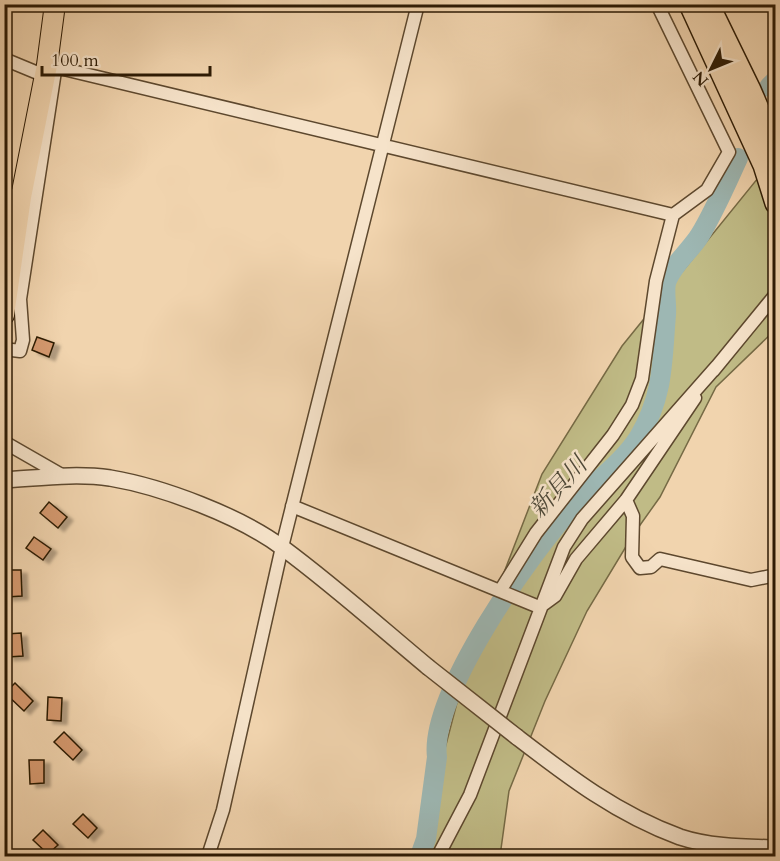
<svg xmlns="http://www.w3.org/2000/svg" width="780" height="861" viewBox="0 0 780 861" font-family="Cardo,'Noto Serif JP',serif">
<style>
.green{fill:#c0bb86;stroke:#766a45;stroke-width:1.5}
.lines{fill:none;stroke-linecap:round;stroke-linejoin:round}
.river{stroke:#9db7b3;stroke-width:20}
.building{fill:#d69a6f;stroke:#2c1a04;stroke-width:1.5;filter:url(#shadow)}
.minor-casing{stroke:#5d482e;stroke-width:15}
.tertiary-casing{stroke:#5d482e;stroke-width:18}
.primary-casing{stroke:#2c1a04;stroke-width:22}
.trunk-casing{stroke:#2c1a04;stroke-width:24}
.minor{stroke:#f6e3ca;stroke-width:12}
.tertiary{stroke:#f6e3ca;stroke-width:15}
.primary{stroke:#f1d4ae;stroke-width:20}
.trunk{stroke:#f1d4ae;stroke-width:21}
.tertiary-bridge-casing{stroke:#5d482e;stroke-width:18;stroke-linecap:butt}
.tertiary-bridge{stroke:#f6e3ca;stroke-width:15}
.labels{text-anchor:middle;stroke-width:5;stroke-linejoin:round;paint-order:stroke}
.water-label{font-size:24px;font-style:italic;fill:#4e4939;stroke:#f6e3ca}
</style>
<defs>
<filter id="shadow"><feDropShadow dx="6" dy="3.5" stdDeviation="1.5" flood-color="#0004"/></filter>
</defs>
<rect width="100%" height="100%" fill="#f1d4ae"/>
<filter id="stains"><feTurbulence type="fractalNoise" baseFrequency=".00333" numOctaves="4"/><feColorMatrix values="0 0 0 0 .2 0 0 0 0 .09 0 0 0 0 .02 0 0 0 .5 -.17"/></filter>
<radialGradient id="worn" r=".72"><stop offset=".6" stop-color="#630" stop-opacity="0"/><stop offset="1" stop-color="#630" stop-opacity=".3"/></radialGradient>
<path class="green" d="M775,157v173l-59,57 -56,110 -27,38 -46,76 -42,90 -36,90 -9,65h-78l4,-35 38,-145 78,-202 80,-128z"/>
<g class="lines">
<path class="river" d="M769,87l7,-7
M420,856l6,-17 11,-82c-8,-62 94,-205 136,-251 21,-24 49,-42 66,-69 25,-42 23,-76 27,-122 1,-10 -2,-22 0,-32 5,-17 25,-33 34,-48 15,-25 26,-51 38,-77"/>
</g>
<path class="building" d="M37,337l17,6 -5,14 -17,-7z
M49,502l18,15 -9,11 -18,-15z
M34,537l17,12 -8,11 -17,-12z
M6,570h15l1,26 -15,1z
M21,633l2,23 -15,1 -2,-23z
M15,683l18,18 -9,10 -19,-18z
M48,697l14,1 -1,23 -14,-1z
M64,732l18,18 -9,10 -19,-18z
M29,760h15v23l-14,1z
M83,814l14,14 -9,10 -15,-14z
M43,830l15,15 -10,9 -15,-14z"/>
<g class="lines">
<defs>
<path id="minor" d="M4,59l41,17
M47,65l626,150
M4,194l17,3
M4,349l16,2 3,-11 -3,-41 35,-228
M713,371l63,-77
M4,442l61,35
M626,500l7,16 -1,41 8,11 11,-1 9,-8 91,21 25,-5
M292,506l247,101
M500,591l36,-58 77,-98 19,-30 10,-26 14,-98 17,-66 34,-25 22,-38 -72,-148
M540,607l15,-11 21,-37 50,-59 69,-102
M208,856l15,-46 59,-263 136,-543
M438,856l32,-61 94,-248 18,-28 135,-153"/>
<path id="tertiary" d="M4,480c35,-2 71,-7 106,-2 53,9 130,38 173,70 50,37 97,79 145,119
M517,737c52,40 100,77 163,100 30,10 65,10 96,11"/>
<path id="primary" d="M4,315l17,-118 26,-132 8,-61"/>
<path id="trunk" d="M690,4l74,161 12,38
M708,4l42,86 26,61"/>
</defs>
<use href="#minor" class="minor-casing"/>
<use href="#tertiary" class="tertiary-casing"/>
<use href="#primary" class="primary-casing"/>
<use href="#trunk" class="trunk-casing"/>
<use href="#minor" class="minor"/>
<use href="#tertiary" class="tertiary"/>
<use href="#primary" class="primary"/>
<use href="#trunk" class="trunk"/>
<defs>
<path id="tertiary-bridge" d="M428,667l89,70"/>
</defs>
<use href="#tertiary-bridge" class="tertiary-bridge-casing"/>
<use href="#tertiary-bridge" class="tertiary-bridge"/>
</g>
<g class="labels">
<g class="water-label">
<text transform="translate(558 487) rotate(-48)" y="8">新貝川</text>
</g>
</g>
<rect width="780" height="861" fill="none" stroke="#f1d4ae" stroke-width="24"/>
<rect x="6" y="6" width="768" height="849" fill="none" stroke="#2c1a04" stroke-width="3"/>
<rect x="12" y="12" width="756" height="837" fill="none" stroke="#2c1a04" stroke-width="1.5"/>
<g transform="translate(711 69) rotate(227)" stroke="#f6e3ca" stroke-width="4.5" paint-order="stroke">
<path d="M0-4.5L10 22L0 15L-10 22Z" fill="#2c1a04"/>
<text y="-9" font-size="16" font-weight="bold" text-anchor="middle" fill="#2c1a04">N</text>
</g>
<path d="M42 66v9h168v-9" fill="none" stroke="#2c1a04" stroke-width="3"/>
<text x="51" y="66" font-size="18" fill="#2c1a04" stroke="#f6e3ca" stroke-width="4.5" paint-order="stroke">100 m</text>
<rect width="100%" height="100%" filter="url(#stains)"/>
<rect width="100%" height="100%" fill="url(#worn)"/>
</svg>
